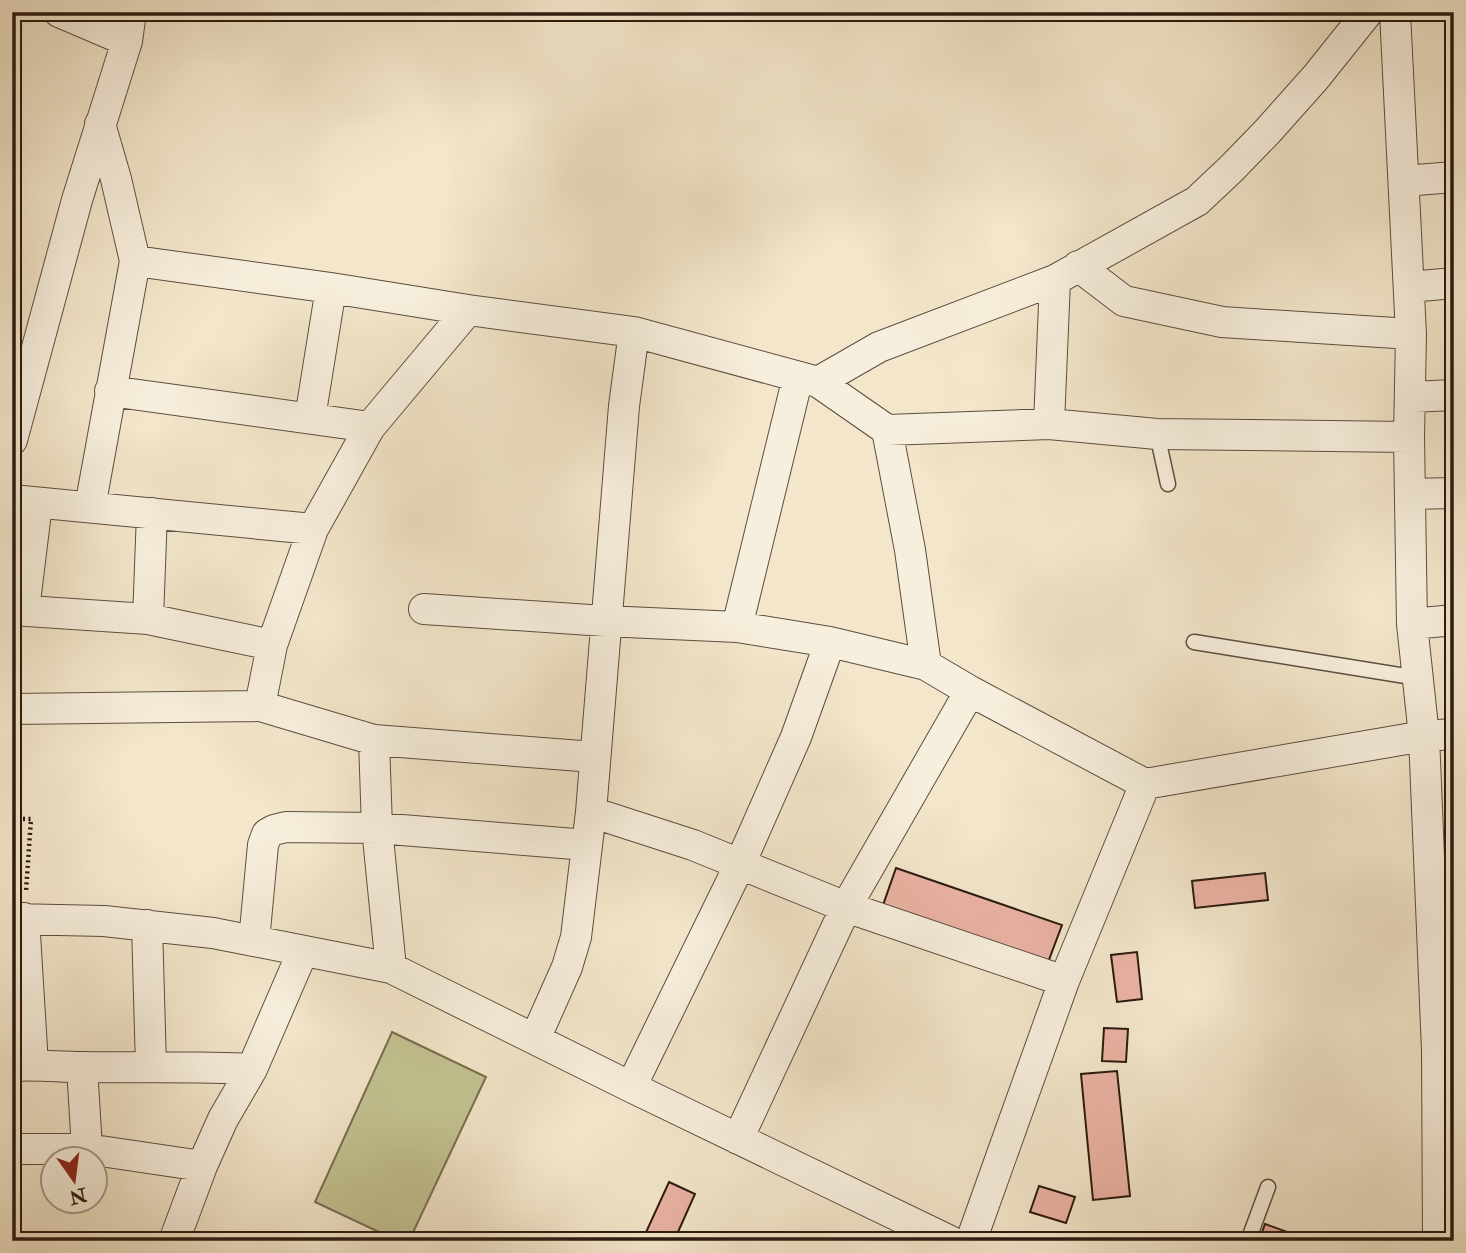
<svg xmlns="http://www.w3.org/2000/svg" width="1466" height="1253" viewBox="0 0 1466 1253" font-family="'IM FELL Double Pica',serif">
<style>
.green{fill:#c3c392;stroke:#776e51;stroke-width:2}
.building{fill:#eab2a4;stroke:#2b1a10;stroke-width:2}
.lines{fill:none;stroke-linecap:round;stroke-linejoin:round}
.service-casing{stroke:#5d4d3f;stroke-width:17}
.minor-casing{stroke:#5d4d3f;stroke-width:32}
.path{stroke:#2b1a10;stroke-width:4.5;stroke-dasharray:2 3.5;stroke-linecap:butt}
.service{stroke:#f7efdd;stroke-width:14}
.minor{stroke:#f7efdd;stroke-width:30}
</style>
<rect width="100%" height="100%" fill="#f3e6cb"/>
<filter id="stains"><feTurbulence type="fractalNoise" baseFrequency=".00286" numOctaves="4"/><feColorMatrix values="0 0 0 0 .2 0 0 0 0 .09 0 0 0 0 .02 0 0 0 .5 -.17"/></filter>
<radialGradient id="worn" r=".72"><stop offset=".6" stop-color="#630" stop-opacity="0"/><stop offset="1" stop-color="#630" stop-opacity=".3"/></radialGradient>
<path class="green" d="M392,1032l94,45 -77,164h-11l-83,-39z"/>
<path class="building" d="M896,868l166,57 -15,40 -165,-57z
M1265,873l3,27 -73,8 -3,-27z
M1137,952l5,47 -25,3 -6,-47z
M1104,1028l24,1 -2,33 -24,-1z
M1117,1071l13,125 -37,4 -12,-126z
M669,1182l26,12 -21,47h-32z
M1039,1186l36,11 -9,26 -36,-11z
M1265,1224l47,17h-53z"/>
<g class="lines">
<defs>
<path id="service" d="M1157,434l11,50
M1194,642l224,36
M1248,1241l20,-54"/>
<path id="minor" d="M59,12l68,29
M1395,12l16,322 -2,103 3,187 12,112 13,315 1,190
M1404,181l50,-4
M135,261l196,27 137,22 166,22 184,50 69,48 162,-6 108,10 252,3
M1078,266l46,35 98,21 189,12
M1409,287l45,-4
M818,382l61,-35 176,-67 142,-79 34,-32 36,-37 49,-55 52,-65
M110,391l260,36
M1410,397l44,-2
M310,418l21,-130
M1049,424l6,-144
M887,430l23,120 16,115
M12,440l65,-240 50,-159 4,-29
M1410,494l44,-1
M12,500l301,29
M90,507l45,-246 -19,-82 -16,-55
M424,609l181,12 132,6 93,15 96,23 44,26 175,93
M12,610l136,9 124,26
M24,610l13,-106
M148,619l4,-106
M1412,624l42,-4
M737,627l61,-250
M260,706l12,-61 41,-116 57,-102 98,-117
M12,709l248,-3 114,34 220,17
M374,740l3,88 14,140
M591,812l102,33 153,62 218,74
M24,918l9,147
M12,919l92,2 109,12 178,35 240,119 319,154
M147,925l4,142
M254,941l9,-96 4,-11 7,-4 12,-3 91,1 210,17
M535,1039l32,-72 9,-30 15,-125 33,-406 10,-74
M12,1066c24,-2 47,1 71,1 56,1 112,-1 169,2
M82,1067l5,82
M631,1087l109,-223 56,-127 34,-95
M738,1139l108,-232 124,-216
M12,1149h75l115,17
M174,1241l28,-75 21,-47 29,-50 51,-118
M971,1241l93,-260 81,-197 279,-48 30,-2"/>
</defs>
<use href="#service" class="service-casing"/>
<use href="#minor" class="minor-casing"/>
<path class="path" d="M12,819h19l-5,72"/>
<use href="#service" class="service"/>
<use href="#minor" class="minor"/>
</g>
<rect width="1466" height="1253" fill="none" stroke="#f3e6cb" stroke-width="42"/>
<rect x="14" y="14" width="1438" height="1225" fill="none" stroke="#2b1a10" stroke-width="3.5"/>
<rect x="21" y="21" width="1424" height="1211" fill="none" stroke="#2b1a10" stroke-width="2"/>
<g transform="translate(74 1180) rotate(166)"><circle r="33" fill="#f7efdd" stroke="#a59a8b" stroke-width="2"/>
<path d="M0-5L12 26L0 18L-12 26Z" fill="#8f2418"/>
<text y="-10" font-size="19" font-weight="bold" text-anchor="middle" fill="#2b1a10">N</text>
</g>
<rect width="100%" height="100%" filter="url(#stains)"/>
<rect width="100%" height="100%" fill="url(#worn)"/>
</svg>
